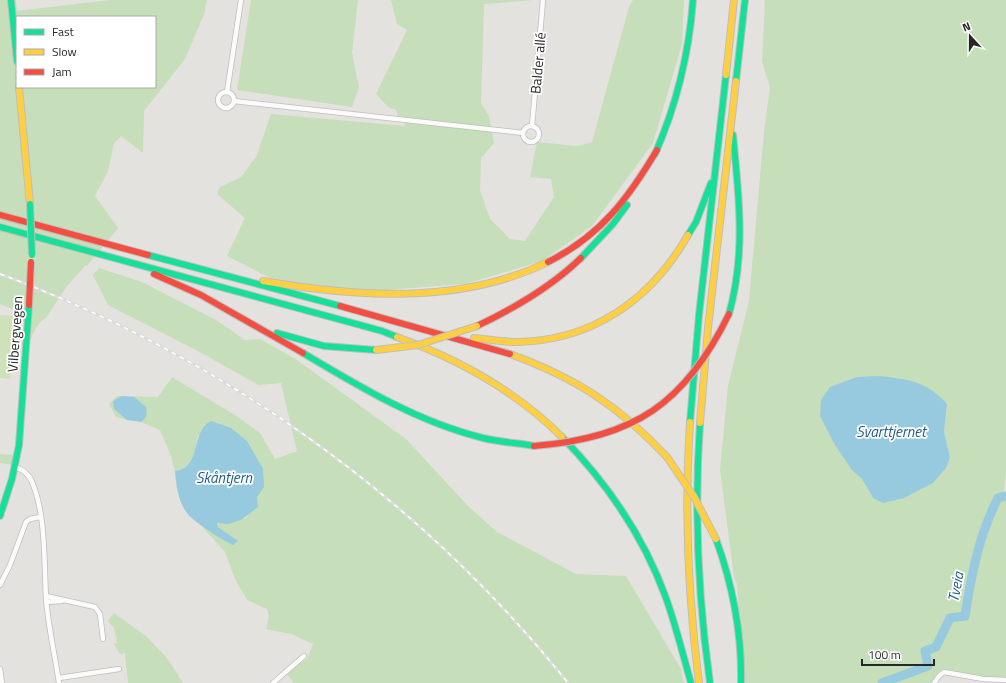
<svg xmlns="http://www.w3.org/2000/svg" width="1006" height="683" viewBox="0 0 1006 683" font-family="'Titillium Web',sans-serif">
<style>
.green{fill:#c6deb9;fill-rule:evenodd}
.pitch{fill:#cfe1b8}
.water{fill:#97c9df}
.lines{fill:none;stroke-linecap:round;stroke-linejoin:round}
.river{stroke:#97c9df;stroke-width:9}
.street-casing{stroke:#bebebf;stroke-width:6}
.fast-casing{stroke:#bebebf;stroke-width:8}
.slow-casing{stroke:#bebebf;stroke-width:8}
.jam-casing{stroke:#bebebf;stroke-width:8}
.street{stroke:#fbfbfa;stroke-width:4.5}
.fast{stroke:#16e098;stroke-width:6}
.slow{stroke:#ffcf43;stroke-width:6}
.jam{stroke:#f24e42;stroke-width:6}
.rail-casing{stroke:#dcdcdd;stroke-width:3}
.rail{stroke:#fff;stroke-width:1.5;stroke-dasharray:4.5;stroke-linecap:butt}
.fast-bridge-casing{stroke:#bebebf;stroke-width:8;stroke-linecap:butt}
.slow-bridge-casing{stroke:#bebebf;stroke-width:8;stroke-linecap:butt}
.jam-bridge-casing{stroke:#bebebf;stroke-width:8;stroke-linecap:butt}
.fast-bridge{stroke:#16e098;stroke-width:6}
.slow-bridge{stroke:#ffcf43;stroke-width:6}
.jam-bridge{stroke:#f24e42;stroke-width:6}
.labels{text-anchor:middle;stroke-width:3.5;stroke-linejoin:round;paint-order:stroke}
.street-label{font-size:14px;fill:#272727;stroke:#fff}
.water-label{font-size:15px;font-style:italic;fill:#1b5c87;stroke:#fff}
</style>
<rect width="100%" height="100%" fill="#e4e2de"/>
<path class="green" d="M0,0h16l1,11 93,-11h97l-3,14 -19,45 -41,52 -1,42 -22,-17 -7,7 -6,28 -13,25 23,32 -31,38 -1,-1 -19,21 -21,32c-9,3 -15,22 -20,30 -1,-26 1,-35 -26,-44zM17,17h138v70h-138z
M251,0h107l-6,53 7,34 -7,20 -115,-17z
M391,0h142l-49,4 -3,99 8,13 5,27 -13,15 -1,32 10,29 20,20 15,2 29,-44 -3,-18 -21,-2 7,-35 40,4 15,-4 37,-135 4,-7h51l-2,44 -29,99 -61,83 -50,35 -77,23 -95,7 -90,-8 -53,-27 18,-38 -28,-24 3,-7 21,-10 15,-20 15,-43 134,12 -2,-10h-5l-2,-6 -8,-3 -12,-13 31,-64 -10,-6z
M765,0h241v472l-2,20 2,6v184l-33,-6 -29,-1 -11,8h-189l-7,-99 -3,-7 -14,-107 8,-84 21,-85 15,-169 6,-44 -8,-27zM947,403l-3,29 6,25 -4,11 -13,15 -29,15h-31l-11,-19 -10,-9z
M99,268l43,14 74,38 29,20 15,-1 34,19 112,81 62,67 29,26 79,42 50,2 55,93 3,14h-390l-8,-10 21,-14 6,-15 -22,-10 -25,-5 3,-13 -2,-7 -20,-9 -12,-21 -10,-27 -28,-31 28,20h12l-19,-14 -1,-4 29,-5 4,-6 8,-5 -60,-72c-3,15 -5,34 -23,36l-4,-15 -11,-26 -19,-8 2,-1 -29,-12 13,11 -11,-3 -7,-13 8,-8 41,1 14,-20 63,38 25,18 15,26 22,-8 -16,-68 -23,2 -60,-34 -90,-46 -15,-30z
M0,454l15,1 -1,10 -14,-2z
M114,613l33,24 20,21 16,25h-55l-3,-30 -5,1 -6,-10 3,-2 -3,-14 -6,-7z"/>
<path class="pitch" d="M0,315l15,1 -5,63 -10,-1z"/>
<path class="water" d="M878,376c29,3 49,5 69,28l-3,28 6,25 -4,11 -13,15 -29,15 -21,5 -10,-5 -11,-19 -10,-9 -17,-25 -15,-29 1,-16 9,-13 27,-10z
M122,396l12,1 12,10c1,7 1,11 -5,15l-14,-2 -13,-11 -1,-8z
M211,421l20,7 16,13 16,28 1,18 -7,10 1,10 -17,13 -13,4 -11,-1 1,4 20,14 -5,4c-9,-4 -41,-24 -46,-32 -9,-12 -11,-29 -12,-42 27,-3 15,-39 36,-50z"/>
<g class="lines">
<path class="river" d="M882,683l46,-17 -3,-15 11,-4 14,-29 15,-2c6,-40 14,-81 33,-118l7,-2"/>
<defs>
<path id="street" d="M218 100a8 8 0 1 1 16 0a8 8 0 1 1-16 0Z
M227,92l14,-92
M234,101l289,32
M523 134a8 8 0 1 1 16 0a8 8 0 1 1-16 0Z
M532,126l11,-126
M15,467c9,3 14,7 17,15 14,32 12,81 14,116 2,28 9,57 13,85
M0,585l10,-20 16,-43 4,-3 10,-2
M46,596l49,11 5,7 3,25
M46,602l16,-1
M0,669l2,14
M59,678l60,-9
M273,683l31,-27
M934,683l5,-7 5,-4 39,7 23,1"/>
<path id="fast" d="M11,0l6,61
M736,81l9,-81
M655,154c22,-50 34,-100 38,-154
M0,227l382,104 15,6
M688,235l8,-13 15,-39
M148,255l192,51
M581,258l32,-34 14,-19
M729,314c17,-61 10,-117 4,-179
M277,333l47,13 52,4
M303,353c57,34 115,69 180,85 16,4 34,5 51,8
M690,422l9,-107 27,-240
M700,423c-6,87 -2,174 10,260
M562,437c45,46 82,100 104,161 10,28 17,57 25,85
M0,516l12,-37 7,-34 10,-140
M716,539c17,47 26,94 25,144"/>
<path id="slow" d="M726,75l8,-75
M19,87l11,117
M263,281c94,16 197,24 285,-19
M397,337c61,22 119,54 165,100
M474,338c14,1 28,4 42,4 76,-1 135,-42 172,-107
M510,354c66,24 109,52 157,103
M690,422c-6,88 -2,174 9,261
M700,423l8,-95 28,-247"/>
<path id="jam" d="M0,215l148,40
M548,262c52,-26 80,-63 109,-112
M154,274l47,21 102,58
M340,306l170,48
M477,326c38,-18 74,-39 104,-68"/>
</defs>
<use href="#street" class="street-casing"/>
<use href="#fast" class="fast-casing"/>
<use href="#slow" class="slow-casing"/>
<use href="#jam" class="jam-casing"/>
<use href="#street" class="street"/>
<use href="#fast" class="fast"/>
<use href="#slow" class="slow"/>
<use href="#jam" class="jam"/>
<defs>
<path id="rail" d="M0,274c221,82 420,224 568,409"/>
</defs>
<use href="#rail" class="rail-casing"/>
<use href="#rail" class="rail"/>
<defs>
<path id="fast-bridge" d="M30,204l2,51"/>
<path id="slow-bridge" d="M376,350l42,-5 59,-19
M667,457l27,40 22,42"/>
<path id="jam-bridge" d="M29,305l2,-43
M534,446c100,-8 151,-42 195,-132"/>
</defs>
<use href="#fast-bridge" class="fast-bridge-casing"/>
<use href="#slow-bridge" class="slow-bridge-casing"/>
<use href="#jam-bridge" class="jam-bridge-casing"/>
<use href="#fast-bridge" class="fast-bridge"/>
<use href="#slow-bridge" class="slow-bridge"/>
<use href="#jam-bridge" class="jam-bridge"/>
</g>
<g class="labels">
<g class="street-label">
<text transform="translate(538 63) rotate(-85)" y="5">Balder allé</text>
<text transform="translate(15 334) rotate(-86)" y="5">Vilbergvegen</text>
</g>
<g class="water-label">
<text x="891" y="437">Svarttjernet</text>
<text x="224" y="483">Skåntjern</text>
<text transform="translate(956 587) rotate(-79)" y="5">Tveia</text>
</g>
</g>
<rect x="16" y="16" width="140" height="72" fill="#ffffff" stroke="#a9a9a9"/>
<rect x="24" y="29" width="20" height="6" fill="#16e098" stroke="#a9a9a9"/>
<text x="52" y="36" font-size="12" fill="#272727">Fast</text>
<rect x="24" y="49" width="20" height="6" fill="#ffcf43" stroke="#a9a9a9"/>
<text x="52" y="56" font-size="12" fill="#272727">Slow</text>
<rect x="24" y="69" width="20" height="6" fill="#f24e42" stroke="#a9a9a9"/>
<text x="52" y="76" font-size="12" fill="#272727">Jam</text>
<g transform="translate(970 36) rotate(339)" stroke="#ffffff" stroke-width="3" paint-order="stroke">
<path d="M0-3L7 15L0 10L-7 15Z" fill="#272727"/>
<text y="-6" font-size="11" font-weight="bold" text-anchor="middle" fill="#272727">N</text>
</g>
<path d="M862 659v6h72v-6" fill="none" stroke="#272727" stroke-width="2"/>
<text x="868" y="659" font-size="12" fill="#272727" stroke="#ffffff" stroke-width="3" paint-order="stroke">100 m</text>
</svg>
